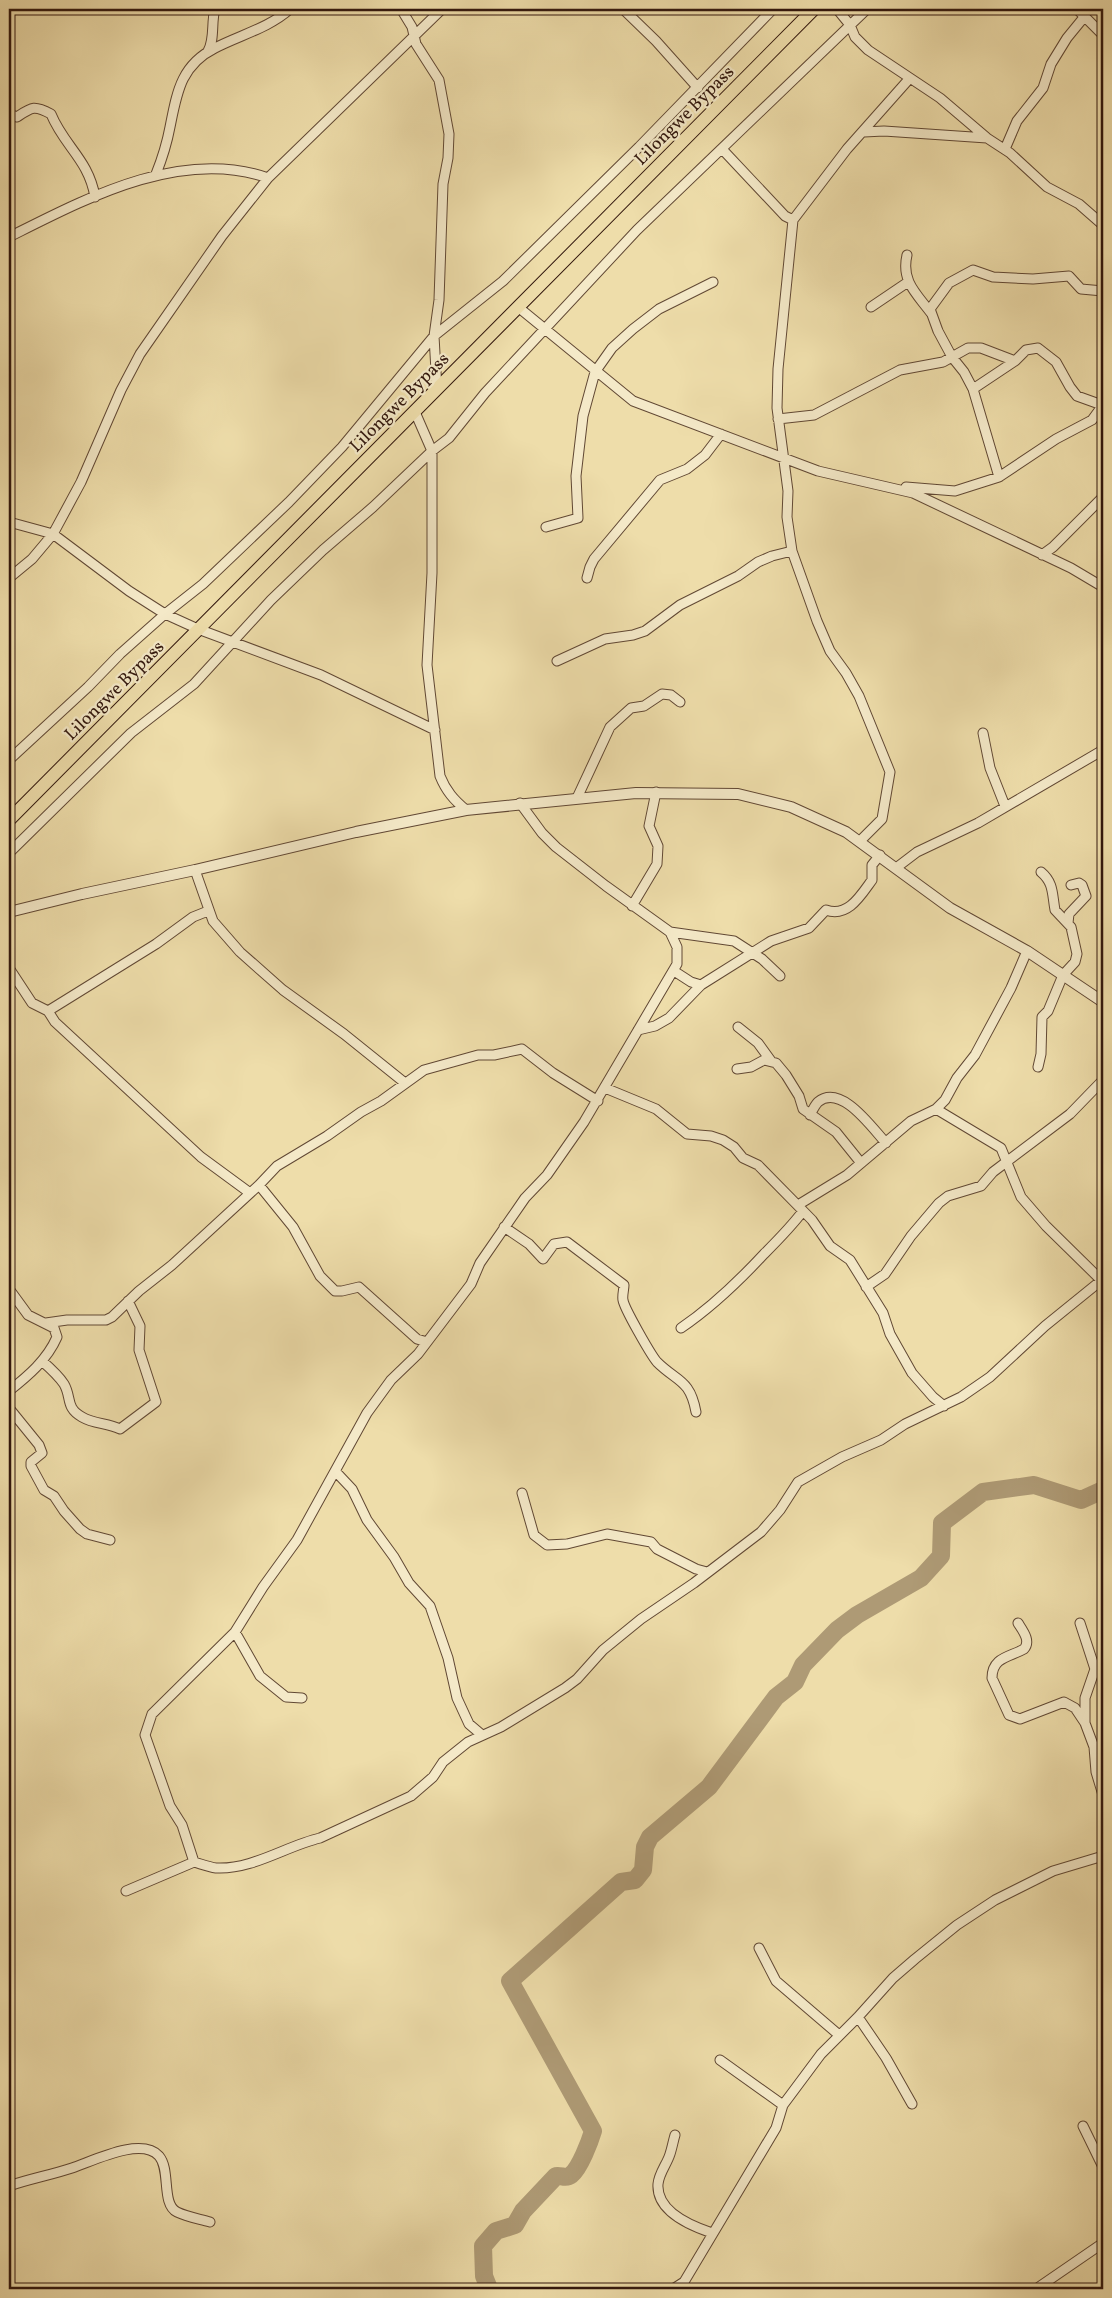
<svg xmlns="http://www.w3.org/2000/svg" width="1112" height="2298" viewBox="0 0 1112 2298" font-family="Vollkorn,serif">
<style>
.lines{fill:none;stroke-linecap:round;stroke-linejoin:round}
.river{stroke:#ae9a75;stroke-width:18}
.minor-casing{stroke:#614834;stroke-width:11}
.tertiary-casing{stroke:#614834;stroke-width:12}
.primary-casing{stroke:#32170d;stroke-width:14}
.minor{stroke:#f4e9c8;stroke-width:9}
.tertiary{stroke:#f4e9c8;stroke-width:10}
.primary{stroke:#eda;stroke-width:12}
.labels{text-anchor:middle;stroke-width:4.5;stroke-linejoin:round;paint-order:stroke}
.street-label{font-size:18px;fill:#32170d;stroke:#f4e9c8}
</style>
<rect width="100%" height="100%" fill="#eda"/>
<filter id="stains"><feTurbulence type="fractalNoise" baseFrequency=".004" numOctaves="4"/><feColorMatrix values="0 0 0 0 .2 0 0 0 0 .09 0 0 0 0 .02 0 0 0 .5 -.17"/></filter>
<radialGradient id="worn" r=".72"><stop offset=".6" stop-color="#630" stop-opacity="0"/><stop offset="1" stop-color="#630" stop-opacity=".3"/></radialGradient>
<g class="lines">
<path class="river" d="M487,2289l1,-3 -4,-10 -1,-30 13,-15 19,-6 8,-14 33,-35c5,-1 10,3 15,-1 9,-7 19,-34 22,-44l-83,-150 111,-99 14,-2 8,-10 2,-23 5,-10 59,-50 67,-90 19,-15 8,-17 34,-35 20,-15 64,-37 20,-22 1,-33 41,-31 51,-7 47,15 22,-10"/>
<defs>
<path id="minor" d="M401,9l11,18 4,17 23,36 10,54 -1,24 -5,26 -4,116 -5,36 3,53
M623,9l33,32 42,47
M837,9l13,16 5,12 13,13 72,48 47,40 23,15 37,34 32,17 24,21
M1077,9l26,26
M208,51c7,-12 3,-29 7,-42
M9,114l8,3c15,-10 17,-12 34,-3 13,32 38,46 44,83
M864,132l20,-1 103,7
M722,149l63,67 8,4
M1005,149l12,-28 26,-33 8,-24 16,-26 18,-22
M156,174c6,-15 11,-31 14,-47 7,-35 11,-62 45,-79 25,-13 54,-20 75,-39
M9,237c76,-38 172,-90 259,-59
M907,255c-6,26 9,38 24,58
M518,307l115,94 185,70 95,22 158,75 32,19
M871,307l37,-25
M973,389l42,-28 11,-11 12,-2 18,14 14,25 7,9 25,9
M415,412l17,39v122l-5,92 13,111c6,15 14,24 26,34
M778,419l36,-4 86,-45 43,-8 25,-14h13l34,13
M999,477l-26,-88 -9,-17 -12,-15 -14,-26 -8,-22 19,-26 24,-13 20,7 40,2 36,-3 12,13 22,2
M906,487l49,4 44,-14 57,-38 36,-19 11,-15
M9,522l44,12 76,57 36,23 33,15 123,46 114,55
M546,527l32,-9 -2,-42 7,-60 12,-44 17,-24 21,-19 26,-20 54,-27
M1042,555l11,-8 50,-50
M9,578l23,-19 21,-25 28,-52 40,-92 19,-36 82,-118 46,-58 174,-169
M587,578l3,-11 4,-8 66,-79 27,-11 18,-14 16,-21
M557,661l48,-22 28,-4 12,-4 35,-26 58,-29 20,-14 14,-6 20,-5
M983,733l7,35 15,38
M9,760l79,-73 32,-33 45,-40 38,-30 86,-82 53,-55 92,-111 69,-55 136,-134 134,-138
M577,798l33,-71 21,-19 13,-2 18,-12 9,1 9,7
M520,803l22,30 14,14 50,39 64,46 7,15v17l-93,158 -37,53 -22,23 -45,65 -9,21 -53,70 -27,26 -24,33 -70,127 -34,47 -28,45 -83,82 -7,21 25,71 12,19 12,37c7,2 15,5 22,6 36,2 70,-22 104,-30l91,-42 22,-19 10,-15 25,-20 33,-15 64,-39 12,-9 26,-29 38,-31 53,-36 67,-51 19,-22 18,-28 44,-25 39,-17 24,-16 56,-27 29,-20 55,-51 58,-47
M860,841l22,-22 8,-47 -31,-76 -13,-23 -16,-22 -13,-30 -25,-70 -5,-34 1,-26 -11,-83 1,-39 15,-149 54,-71 63,-71
M9,853l122,-120 63,-49 77,-84 52,-50 50,-43 59,-56 17,-13 36,-45 152,-163 230,-221
M896,868l21,-16 61,-29 125,-73
M195,870l18,51 27,31 43,38 61,44 61,49
M632,906l25,-42 1,-18 -9,-20 7,-34
M1068,923l1,-9 17,-18 -4,-11 -3,-2 -8,2
M670,932l64,9 28,18 18,17
M9,968l23,35 16,8 7,11 146,135 49,36
M674,971l17,11 10,3
M48,1011l108,-67 37,-27 15,-6
M738,1027l20,16 13,18
M638,1030l17,-4 14,-8 32,-33 70,-44 38,-13 17,-18c22,8 35,-15 46,-30v-15l8,-10
M1038,1067l3,-13 1,-37 6,-6 15,-36 12,-13 2,-8 -6,-27 -16,-17c-3,-16 -1,-27 -14,-38
M737,1069l14,-2 13,-7 12,3 10,12 13,21 4,13 33,23 25,31
M605,1088l51,21 31,25 24,2 12,4 11,7 9,11 15,7 54,55 18,26 20,14 33,53 7,21 22,39 21,24 11,9
M936,1109l65,39 20,49 25,29 55,54
M810,1115c2,-4 5,-10 8,-13 23,-19 54,26 68,41
M259,1185l34,42 27,49 15,15h7l17,-4 58,52 10,3
M798,1205l49,-30 64,-54 25,-12 9,-9 12,-22 18,-23 36,-67 16,-37
M504,1227l25,17 14,15 11,-15 13,-2 57,43c0,4 -2,11 -1,15 1,8 28,55 34,62 20,20 33,17 39,50
M866,1287l19,-13 26,-38 28,-33 9,-7 33,-10 12,-14 77,-58 33,-34
M9,1289l19,26 26,13 3,9c-10,23 -29,39 -48,54
M46,1323l21,-3h39l6,-3 27,-26 33,-26 87,-80 18,-19 50,-30 34,-24 20,-11 43,-31 54,-15h16l28,-6 31,24 45,28
M681,1328c31,-21 57,-46 83,-74 14,-14 27,-27 39,-43
M42,1361c8,7 16,14 22,23 8,14 1,23 18,33 12,7 25,6 38,12l36,-27 -17,-52 1,-24 -12,-25
M9,1408l30,37 3,8 -11,9v4l13,24 10,6 10,15 16,18 7,5 23,6
M336,1472l16,17 15,31 27,37 15,26 21,23 18,52 9,40 12,26 13,11
M522,1493l12,42 13,10 20,-1 40,-10 44,8 6,7 39,20 11,3
M1018,1623c5,8 13,18 6,26 -14,8 -32,8 -32,29l17,37 11,4 44,-17 11,6 10,15
M1080,1623l15,46 -10,29v25l9,24 2,25 7,23
M235,1632l25,44 26,21 16,1
M126,1891l68,-29
M759,1948l17,33 63,54
M858,2017l28,41 26,46
M720,2060l63,45
M1083,2126l20,41
M675,2135c-2,7 -3,13 -5,19 -3,10 -11,19 -12,30 -2,27 33,42 54,49
M9,2186c20,-7 42,-11 63,-18 19,-6 69,-32 87,-12 12,14 2,48 18,56 10,5 23,7 33,10
M673,2289l11,-7 92,-154 7,-23 38,-51 37,-37 35,-39 22,-19 42,-34 38,-25 58,-29 50,-15
M1036,2289l67,-46"/>
<path id="tertiary" d="M9,912l73,-18 113,-24 161,-38 110,-22 170,-17 102,1 53,13 55,25 104,76 77,43 76,51"/>
<path id="primary" d="M9,820l805,-811"/>
</defs>
<use href="#minor" class="minor-casing"/>
<use href="#tertiary" class="tertiary-casing"/>
<use href="#primary" class="primary-casing"/>
<use href="#minor" class="minor"/>
<use href="#tertiary" class="tertiary"/>
<use href="#primary" class="primary"/>
</g>
<g class="labels">
<g class="street-label">
<text transform="translate(684 115) rotate(-45)" y="6">Lilongwe Bypass</text>
<text transform="translate(399 402) rotate(-45)" y="6">Lilongwe Bypass</text>
<text transform="translate(114 690) rotate(-45)" y="6">Lilongwe Bypass</text>
</g>
</g>
<rect width="1112" height="2298" fill="none" stroke="#eda" stroke-width="30"/>
<rect x="10" y="10" width="1092" height="2278" fill="none" stroke="#32170d" stroke-width="2.5"/>
<rect x="15" y="15" width="1082" height="2268" fill="none" stroke="#32170d"/>
<rect width="100%" height="100%" filter="url(#stains)"/>
<rect width="100%" height="100%" fill="url(#worn)"/>
</svg>
